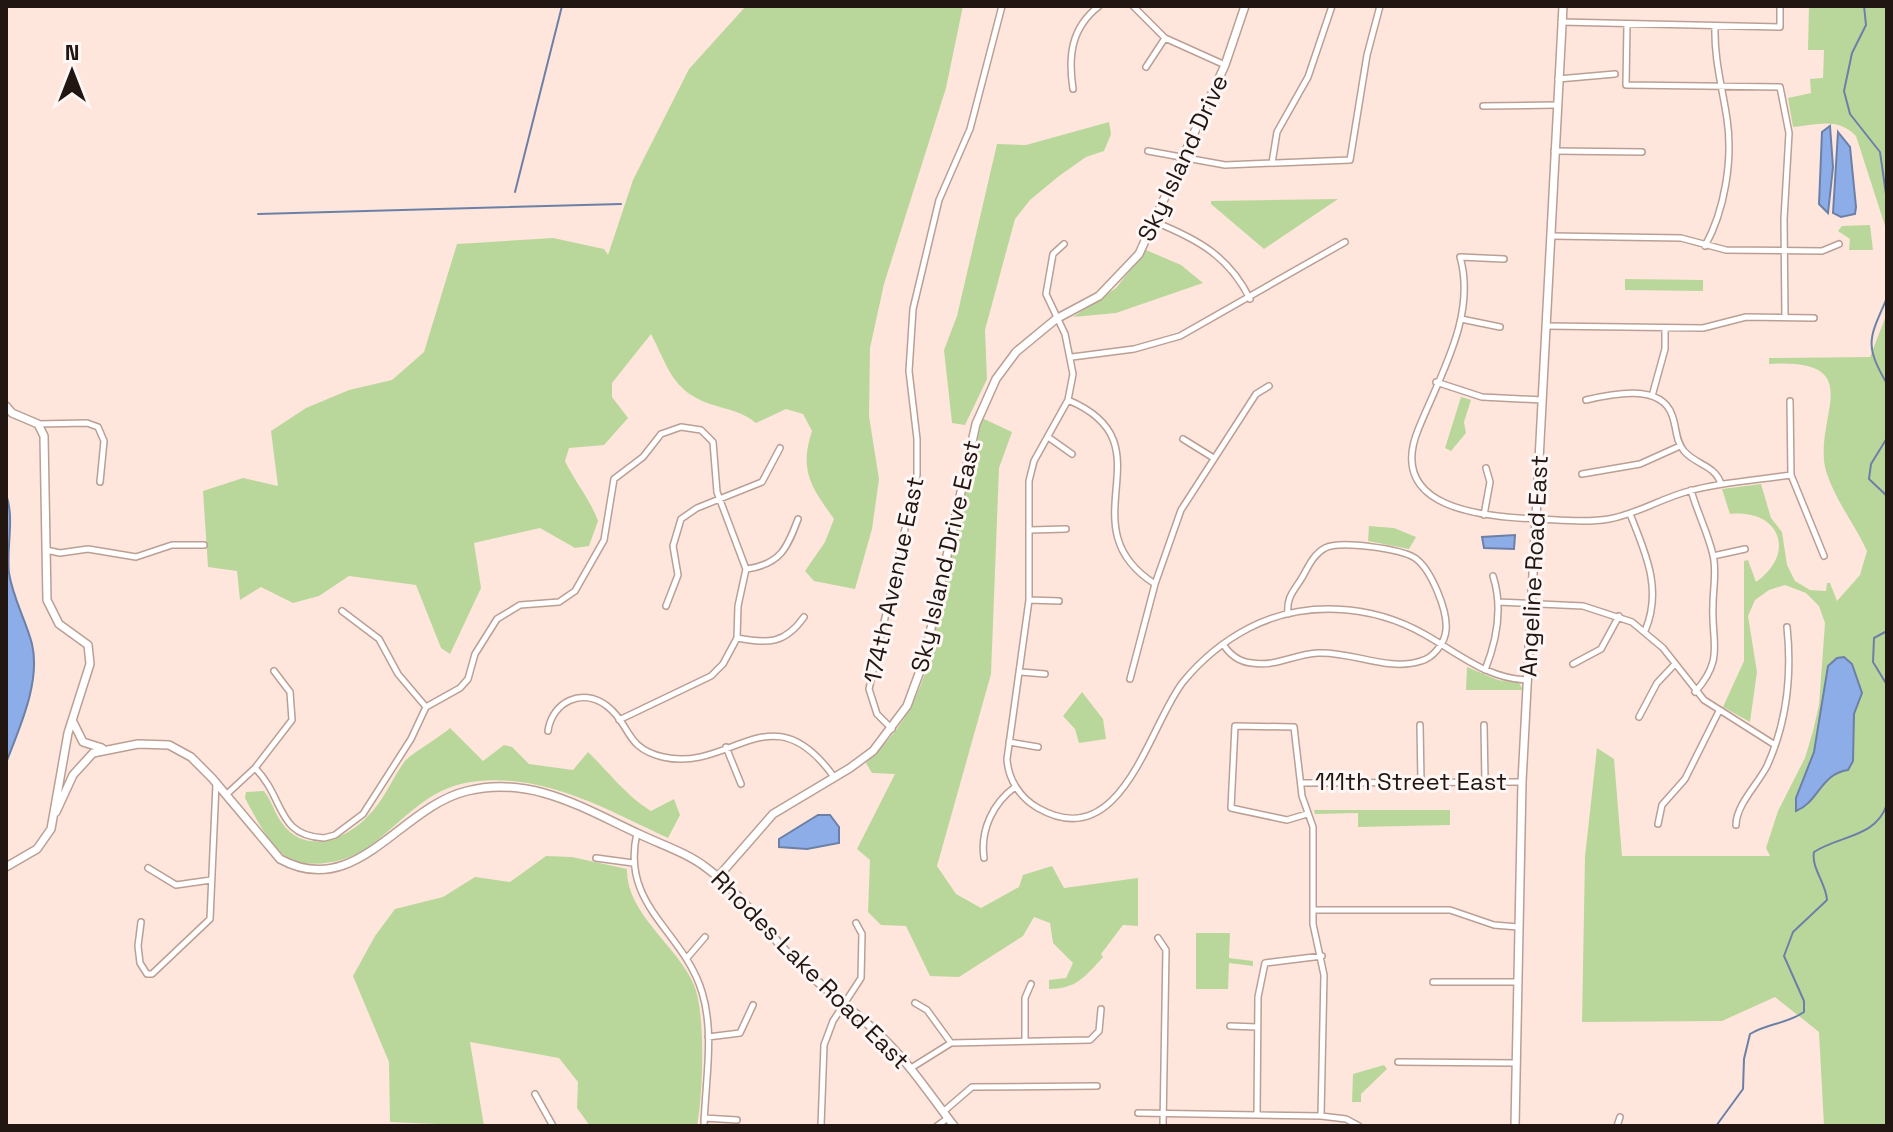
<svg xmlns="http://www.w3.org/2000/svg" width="1893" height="1132" viewBox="0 0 1893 1132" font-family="'Space Grotesk',sans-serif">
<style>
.green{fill:#bad79b}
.water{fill:#8cade7;stroke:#6c80a7;stroke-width:2}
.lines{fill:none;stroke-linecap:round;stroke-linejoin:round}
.stream{stroke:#6c80a7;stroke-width:2}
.minor-casing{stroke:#bb9f94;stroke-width:8}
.tertiary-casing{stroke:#bb9f94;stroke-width:10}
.minor{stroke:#fff;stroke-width:5}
.tertiary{stroke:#fff;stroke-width:7}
.labels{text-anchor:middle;stroke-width:6;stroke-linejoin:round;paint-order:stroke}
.street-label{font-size:24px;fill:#211612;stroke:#fef7f5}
</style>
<rect width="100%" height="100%" fill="#fee6dc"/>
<path class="green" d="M746,6h217l-17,82 -62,196 -14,64 -1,68 10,63 -7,50 -17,60 -41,-8 -9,-10 20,-29 9,-23c-23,-32 -35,-48 -22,-88l-9,-17 -17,-5 -30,14c-19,-16 -43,-14 -63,-27 -23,-13 -30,-40 -42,-62l-39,49v14l16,21 -24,27 -35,3 -4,13c10,21 25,38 33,60l-9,25 -14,2 -35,-20 -66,15 7,45 -31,66 -9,-6 -25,-63 -67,-9 -30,20 -26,7 -32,-16 -21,13 -3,-29 -29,-4 -5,-76 40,-13 35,8 -7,-55 35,-23 43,-18 43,-10 32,-28 33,-108 96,-6 51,11 4,6 25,-75 56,-111z
M1809,6h78v226l-31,-96c-19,-19 -38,-11 -63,-9l-5,-29 23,-5 -1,-14 13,-1 1,-28h-16z
M1109,122l2,12 -7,17 -18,6 -27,19 -29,24 -15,19 -30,111 2,49 -22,46 -13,-2 -8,-73 13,-34 40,-172 29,1z
M1338,199l-74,50 -53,-45v-3z
M1870,225l3,25h-24l1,-11 -12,-8 4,-5z
M1146,250l35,15 22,18 -87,30 -43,4 43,-29z
M1625,279l78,1v11l-78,-1z
M1887,313v813h-63l-5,-94 -44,-35 -53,24 -140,1 3,-165 12,-109 17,11 8,97h148l-4,-8 12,-37 27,-53 8,-27 6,-26 6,-82 -6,-17 -13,-13 -21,-8 -16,5 -14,10 -7,16 9,56 -7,50 -27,-15 21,-46v-100l4,-1 8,22c41,-29 24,-73 -26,-68l-8,-25 39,-5 10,34 11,14 5,33 8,16 15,9 16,1 1,-8h3l7,18 23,-26 7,-24c-12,-26 -31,-50 -40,-77 -18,-53 47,-116 -58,-110v-6l101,-1z
M1461,397l10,3 -7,22 2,11 -15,18 -6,-3z
M982,418l30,14 -13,36 -8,206 -54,192 19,28 25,14 38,-21 4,-12 29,-9 12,22 74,-10v48l-15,-1 -22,29 2,3c-18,20 -27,32 -54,32v-9l17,-2 7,-15 -20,-20 -3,-20 -16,-6 -11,19 -64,41 -29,-1 -24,-50 -25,-1 -13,-13 2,-52 -13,-11 38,-75 -23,-1 -6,-10c33,-32 47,-53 61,-96z
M1369,526l25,2 22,9 -7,12 -41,-8z
M1467,667l31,13 21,3 4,7h-57z
M1082,692l21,27 3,20 -27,4 -4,-14 -12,-13z
M450,728l33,33 21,-16 8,2 17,17 44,6 15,-18c21,20 38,44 63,59l23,-12 6,16 -12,23c-63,-29 -124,-66 -197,-56 -46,6 -71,44 -107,68 -22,14 -67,22 -86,0 -13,-14 -24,-35 -33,-52l1,-6 18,-1c10,13 12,29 26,41 24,20 58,5 77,-15 17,-16 25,-39 38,-56 7,-8 34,-23 45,-33z
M1314,810h136v15l-92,2v-14l-43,1z
M546,856l26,1 55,12c-1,45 50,76 67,116 12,29 9,109 3,141h-107l-13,-18 1,-26 -19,-24 -89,-16 14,84 -94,-4 -1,-60 -36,-86 22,-40 20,-27 48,-12 32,-20 35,5z
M1196,933h34l-1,25 24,3v5l-24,-3 -1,26h-32z
M1384,1065l3,4 -26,25v8h-9l1,-28z"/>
<path class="water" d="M1830,126l3,41 -5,46 -9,-9 3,-72z
M1838,132l12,15 6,60 -1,7 -14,3 -8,-4z
M6,494c9,26 0,53 3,79 4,26 17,47 23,71 9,38 -13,85 -26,119z
M1515,535l-1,14 -30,-1 -2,-11z
M1844,657l8,7 10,29 -8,21 -1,47 -5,9c-28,4 -29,32 -52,41v-13l18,-46 14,-86 9,-8z
M818,815h12l9,12v16l-32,6 -28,-2v-8z"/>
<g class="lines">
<path class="stream" d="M1864,6l2,19 -14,28 -8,38 6,23 30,38 7,49
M515,192l47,-186
M258,214l363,-10
M1887,298c-18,41 -23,46 0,86
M1887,438l-16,26 -2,15 18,17
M1887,631l-13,7 -1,24 14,23
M1887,706v28
M1716,1126l27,-37 1,-30 6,-25c18,-11 37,-10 54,-22v-11l-20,-45 9,-24 34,-32c-1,-17 -16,-32 -13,-48 26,-17 62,-14 73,-48"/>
<defs>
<path id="minor" d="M1133,6l32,32 60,27
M1561,22l219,5v-21
M1627,24l-1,61 154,2 9,46 -5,86 1,98
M1146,67l19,-29
M1558,79l57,-5
M1073,89c-5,-33 -2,-61 26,-83
M1483,106l73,-1
M1148,151l77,14 125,-5 17,-105 13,-49
M1554,151l88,1
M1272,163l5,-31 31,-55 24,-71
M1155,222c42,17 74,34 95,77
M1551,236l130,2 45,12 96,1 17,-7
M1064,244l-11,10 -7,40 19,40 8,40 -5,26 -34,61 -5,20v119l-22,159c1,20 13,39 31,49 84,48 111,-83 145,-126 18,-22 41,-41 66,-54 54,-28 122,-24 175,6 34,19 63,45 104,46
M1705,246c20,-36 28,-87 22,-127 -5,-33 -13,-60 -12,-93
M1504,259l-44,-2c17,59 -21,120 -42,173 -32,79 66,87 119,89 24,1 49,4 72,0 28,-5 53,-21 80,-28 33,-9 69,-11 102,-16
M1461,319l39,8
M1546,326l157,2 43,-11 68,1
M1072,357l62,-8 46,-13 165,-94
M1436,382l46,15 60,3
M1652,396l13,-47v-21
M1068,400c105,44 -5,125 87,184
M1586,400c25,-6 75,-17 86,15 5,13 3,25 12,36 12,14 31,14 37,33
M1790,401l1,74 33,81
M38,424l49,-1 11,4 6,14 -4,41
M1048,437l24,17
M1183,439l29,18
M1582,474l58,-10 40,-18
M1691,490c6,22 17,43 22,65 4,17 0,33 0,50 -2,37 12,54 -18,87
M1630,514c15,38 33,75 15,117
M1484,515l6,-33 -4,-14
M1030,530l36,-1
M46,550l14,3 28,-4 48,8 36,-12h32
M1713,556l32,-7
M747,569c33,-5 40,-20 51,-50
M1029,600l30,1
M1498,602l85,4 49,16 31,26 41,52 71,45
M666,606l12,-31 -5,-29 8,-27 16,-11 65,-26 18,-34
M342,611l37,28 19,35 28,33
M737,638c31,6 48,6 67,-21
M1223,644c7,11 16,18 29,19 24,4 43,-9 66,-10 34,-2 70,19 103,8 12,-3 24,-18 25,-31 2,-19 -15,-61 -31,-72 -14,-9 -75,-18 -90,-10 -11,6 -16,17 -22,28 -8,14 -17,20 -15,38
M1573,664l28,-15 18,-33
M1485,670c12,-30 18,-63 8,-94
M1021,672l24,2
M1130,679l25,-95 26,-74 75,-116 13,-8
M1639,717l18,-34 18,-19
M1420,725l1,56
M1484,725l1,56
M892,729l-15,-15 -8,-25 48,-214v-36l-8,-68 4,-62 26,-109 31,-71 32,-123
M548,731c4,-29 34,-44 59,-25 24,18 17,42 56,51 69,16 108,-68 171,20
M1009,742l29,5
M726,747l15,37
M255,768c30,30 21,68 69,70l11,-3 28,-21 48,-75 15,-32 34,-19 8,-9 7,-25 22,-35 23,-14 39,-3 16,-11 29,-51 10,-61 29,-22 18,-23 20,-7 20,3 12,12 4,50 29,77 -8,37 -1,32 -14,26 -12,12 -92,44
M1301,783l221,-1
M227,794l28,-26 37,-48 -2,-28 -16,-21
M1307,814l-20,6 -56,-12 4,-82 59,1 8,69 11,31v97l11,51 -3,141
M1658,824l4,-19 23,-26 34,-68
M1736,825c0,-20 22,-41 31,-59 20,-44 25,-91 20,-139
M637,833c-17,73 46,97 65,159 13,42 3,91 2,134
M596,858l37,5
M984,858c-4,-28 9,-55 31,-71
M148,868l28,17 35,-5
M1313,910h137l44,15 24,2
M141,922l-3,24 2,17 7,11h5l58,-55 6,-135
M1158,938l8,12 -3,176
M687,958l18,-21
M1433,982h84
M915,1003l12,7 24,33
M1230,1026l27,1
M708,1037l32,-4 13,-28
M1025,1041v-43l6,-14
M1398,1062l117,1
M911,1068l40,-25 139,-3 9,-9 2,-22
M535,1094l18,32
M943,1112l29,-25 125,-1
M1138,1113l183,3 25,3 13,7
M1257,1115l1,-118 7,-34 57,-7
M704,1118l33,2
M821,1126l3,-81 9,-24 28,-43 1,-44 -6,-11
M937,1126l11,-8
M1617,1126l3,-9"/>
<path id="tertiary" d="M6,406l6,7 26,11 6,12 3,164 12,24 29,21 2,19 -22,69 -17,96 -14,20 -31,18
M73,722l10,20 19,6
M56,812l17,-37 20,-22 45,-9 31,1 22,12 21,21 68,81c76,42 120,-52 187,-68 64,-16 116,17 172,43 23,11 49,19 69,35 32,24 56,59 83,88 28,29 62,52 91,80 27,26 49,59 72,89
M718,877l55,-63 77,-46 23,-17 34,-45 17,-46 52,-236 20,-45 20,-27 40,-33 43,-23 40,-42 86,-189 20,-59
M1515,1126l7,-344 41,-776"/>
</defs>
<use href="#minor" class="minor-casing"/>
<use href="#tertiary" class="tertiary-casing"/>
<use href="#minor" class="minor"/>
<use href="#tertiary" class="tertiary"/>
</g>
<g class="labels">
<g class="street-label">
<text transform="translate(1183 158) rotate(-65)" y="8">Sky Island Drive</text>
<text transform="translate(946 556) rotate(-77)" y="8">Sky Island Drive East</text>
<text transform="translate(1534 566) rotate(-87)" y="8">Angeline Road East</text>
<text transform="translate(894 580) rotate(-78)" y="8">174th Avenue East</text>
<text x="1411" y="790">111th Street East</text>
<text transform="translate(810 970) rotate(45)" y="8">Rhodes Lake Road East</text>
</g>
</g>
<rect width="1893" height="1132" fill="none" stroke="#211612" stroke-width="16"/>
<g transform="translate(72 72)" stroke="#fef7f5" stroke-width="6" paint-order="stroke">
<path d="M0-6L14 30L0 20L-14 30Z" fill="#211612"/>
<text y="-12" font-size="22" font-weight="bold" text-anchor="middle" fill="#211612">N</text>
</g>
</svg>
